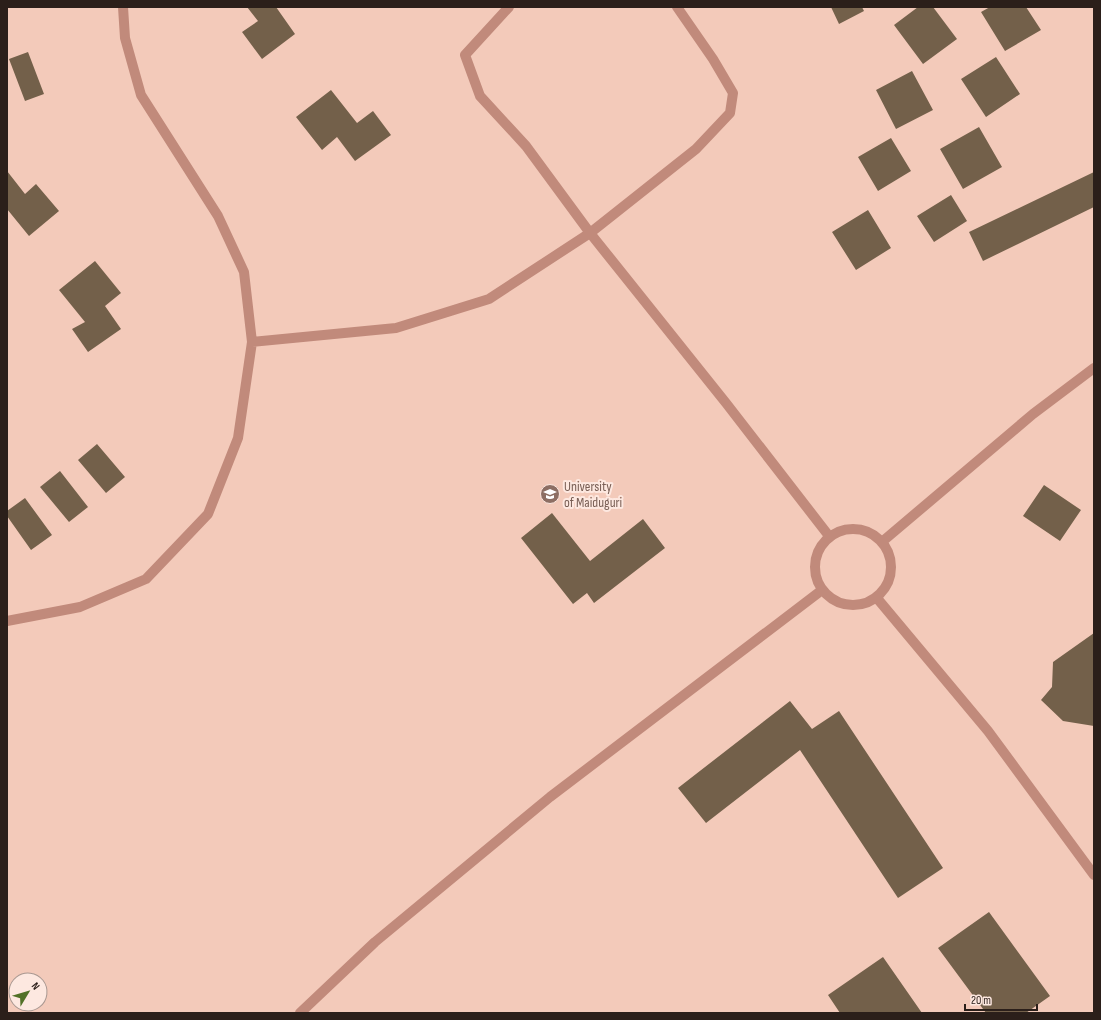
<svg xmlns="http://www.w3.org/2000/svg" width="1101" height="1020" viewBox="0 0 1101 1020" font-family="'Sofia Sans Condensed',sans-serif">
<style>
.built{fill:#f3caba;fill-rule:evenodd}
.building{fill:#73604a}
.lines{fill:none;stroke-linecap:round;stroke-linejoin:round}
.street{stroke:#c18a7b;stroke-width:10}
.labels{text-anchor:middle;stroke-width:4;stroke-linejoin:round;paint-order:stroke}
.education-label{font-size:14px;fill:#785e54;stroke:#fde8e0;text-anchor:start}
</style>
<rect width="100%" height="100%" fill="#f9d8ca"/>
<path class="built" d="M7,7h1087v1006h-1087zM16,980h24v24h-24z"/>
<path class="building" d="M247,7h29l19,27 -33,25 -20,-27 16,-11z
M831,7h31l2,4 -25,13z
M918,7h15l24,32 -34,25 -29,-39z
M990,7h36l15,23 -36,21 -24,-39z
M28,52l16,42 -19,7 -16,-42z
M996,57l24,37 -34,23 -25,-38z
M912,71l21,39 -37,19 -20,-39z
M331,90l26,33 16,-12 18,24 -36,26 -18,-24 -15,13 -26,-33z
M979,127l23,40 -39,22 -23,-40z
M891,138l20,33 -33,20 -20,-34z
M7,171l18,23 11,-10 23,27 -30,25 -22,-27z
M1094,172v35l-111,54 -14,-29z
M951,195l16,26 -33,21 -17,-26z
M868,210l23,38 -35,22 -24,-38z
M95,261l26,32 -16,13 16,23 -33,23 -16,-23 13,-7 -26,-32z
M97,444l28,33 -19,16 -28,-33z
M60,471l28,36 -19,15 -29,-35z
M1044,485l37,25 -21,31 -37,-25z
M25,498l27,37 -21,15 -24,-34v-5z
M552,513l38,48 53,-42 22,29 -71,55 -7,-10 -14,11 -52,-66z
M1094,633v93l-31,-5 -22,-21 11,-13 1,-25z
M790,701l22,28 27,-18 104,157 -45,30 -98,-148 -94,73 -28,-35z
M989,912l61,84 -24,17h-40l-48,-65z
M883,957l39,56h-82l-12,-18z"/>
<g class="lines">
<path class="street" d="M509,7l-44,48 15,41 46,50 64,87 136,170 103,133
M252,342l144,-14 93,-29 101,-66 106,-84 34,-36 3,-20 -20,-34 -36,-52
M815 567a38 38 0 1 1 76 0a38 38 0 1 1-76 0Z
M883,541l150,-127 61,-46
M876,597l112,134 106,144
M7,621l73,-14 66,-28 62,-65 30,-76 14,-96 -8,-70 -26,-56 -77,-121 -16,-57 -2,-31
M300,1013l75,-71 175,-145 272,-207"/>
</g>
<defs>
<symbol id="university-disc" viewBox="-11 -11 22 22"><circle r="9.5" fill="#8d6e63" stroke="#fde8e0"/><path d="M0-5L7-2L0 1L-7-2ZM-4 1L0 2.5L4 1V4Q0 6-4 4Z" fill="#fff"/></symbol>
</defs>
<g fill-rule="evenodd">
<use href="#university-disc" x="539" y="483" width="22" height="22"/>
</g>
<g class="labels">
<g class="education-label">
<text x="564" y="491">University<tspan x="564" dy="16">of Maiduguri</tspan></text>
</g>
</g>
<rect width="1101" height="1020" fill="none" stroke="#2b1f1a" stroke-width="16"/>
<g transform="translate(28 992) rotate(52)"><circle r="19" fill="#fde8e0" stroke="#a99891"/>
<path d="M0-3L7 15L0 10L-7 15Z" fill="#527127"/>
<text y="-6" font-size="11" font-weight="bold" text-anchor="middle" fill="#2b1f1a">N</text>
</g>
<path d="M965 1004v6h72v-6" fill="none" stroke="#2b1f1a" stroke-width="2"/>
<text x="971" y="1004" font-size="12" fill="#2b1f1a" stroke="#fde8e0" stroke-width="3" paint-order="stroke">20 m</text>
</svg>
